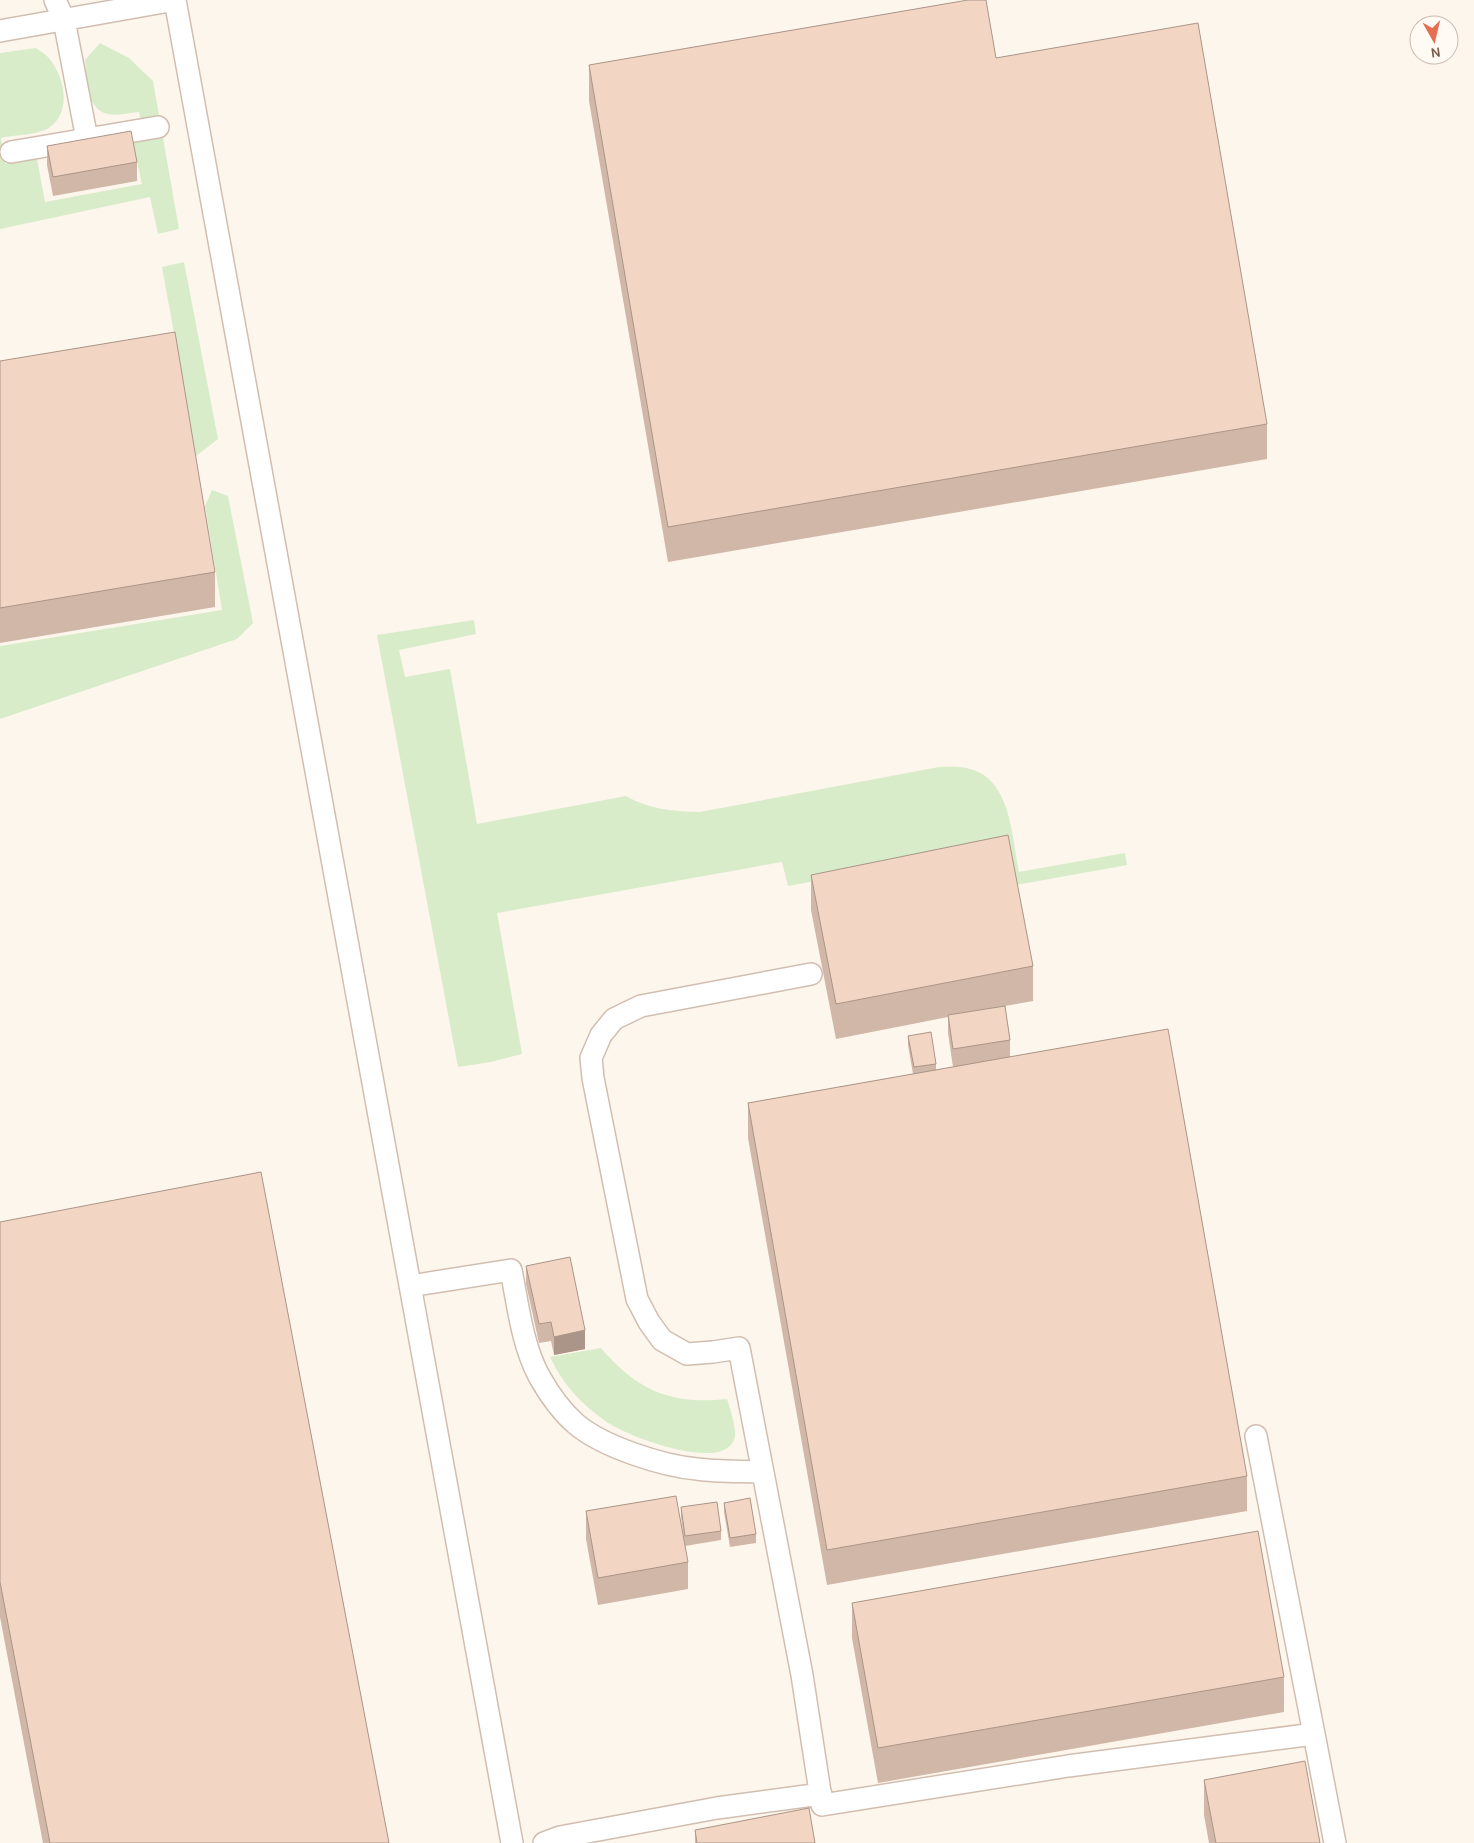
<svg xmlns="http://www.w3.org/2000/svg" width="1474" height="1843" viewBox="0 0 1474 1843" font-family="Karla,sans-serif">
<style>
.green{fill:#d8ecc9}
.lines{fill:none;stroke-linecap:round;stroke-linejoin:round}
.lane-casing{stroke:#d1beb0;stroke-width:24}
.lane{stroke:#fff;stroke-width:21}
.wall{fill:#d1b7a8}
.shaded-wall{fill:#aa9588}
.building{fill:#f3d5c3;stroke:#aa9588}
</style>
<rect width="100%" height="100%" fill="#fdf6ec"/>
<path class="green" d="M100,43l29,15 24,23 26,148 -21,5 -8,-37 -150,32v-176l36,-5c4,3 9,6 12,9 17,19 25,57 -1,72 -11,6 -34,6 -46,9l4,26 32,-5 8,43 97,-18 -10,-44 12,-1 -5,-27c-10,1 -21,4 -31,2 -23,-5 -21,-37 -23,-54z
M184,262l34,177 -22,17 -34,-189z
M212,490l16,6 25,127 -16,16 -237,80v-73l222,-36 -17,-104z
M474,620l2,14 -77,16 6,27 45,-8 27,155 149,-28c22,13 49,16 74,16l239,-45c11,0 21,-1 31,2 41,10 42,69 49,103l106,-19 2,12 -117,21 -195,-5 -27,5 -6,-24 -285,51 25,141 -31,8 -33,5 -81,-432z
M601,1348c37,43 70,57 126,51 3,10 11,32 7,41 -13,33 -111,-5 -130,-20 -23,-16 -42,-37 -54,-63z"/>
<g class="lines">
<defs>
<path id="lane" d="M55,0l9,20 23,119
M175,0l337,1843
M0,31l175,-31
M11,152l147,-25
M811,974l-170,32 -27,13 -13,16 -10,23 2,20 44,221 12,23 13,18 25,14 26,-2 26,-4 63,327 20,130 246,-39 246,-32 21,109
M410,1286l101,-16c7,35 11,74 28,106 10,18 22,35 37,48 27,23 87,42 121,45 21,3 43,2 65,3
M1256,1436l58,298
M544,1843l16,-6 157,-29 104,-14"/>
</defs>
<use href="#lane" class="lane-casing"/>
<use href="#lane" class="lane"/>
</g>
<path class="wall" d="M996,58l271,366v35l-599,103 -79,-461v-36z
M47,146l90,16v19l-84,15 -6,-31z
M0,361l215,211v35l-215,36z
M811,875l222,91v35l-28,5 5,34v17l237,419v35l-420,74 -79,-447v-35l165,-29 -5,-29v-9l28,28v6l17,-3 -5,-34v-16l-112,22 -25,-129z
M0,1222l389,621h-346l-43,-226z
M526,1266l59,83 -31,6 -3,-14 -12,2 -13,-59z
M724,1503l32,31v9l-26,4 -6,-35z
M681,1507l40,24v9l-36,6 -4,-29z
M586,1511l102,51v27l-90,16 -12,-66z
M852,1603l432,74v35l-406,71 -26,-145z
M1204,1780l116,63h-111l-5,-28z
M695,1830l120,13h-120z"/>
<path class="shaded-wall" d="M585,1330v19l-31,6v-18z"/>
<path class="building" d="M968,0h18l10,58 202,-35 69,401 -599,103 -79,-462z
M131,131l6,31 -84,15 -6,-31z
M175,332l40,240 -215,36v-247z
M1008,835l25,131 -197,38 -25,-129z
M1005,1006l5,34 -57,9 -5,-34z
M1168,1029l79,447 -420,74 -79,-447z
M931,1032l5,32 -22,3 -6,-31z
M261,1172l128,671h-339l-50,-261v-360z
M570,1257l15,73 -31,7 -3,-15 -12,2 -13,-58z
M676,1496l12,66 -90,16 -12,-67z
M750,1498l6,36 -26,4 -6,-35z
M717,1502l4,29 -36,5 -4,-29z
M1258,1531l26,146 -406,71 -26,-145z
M1305,1761l15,82h-104l-12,-63z
M809,1808l6,35h-118l-2,-13z"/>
<g transform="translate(1434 40) rotate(172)"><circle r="24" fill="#fffaf3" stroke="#cabbb1"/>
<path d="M0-4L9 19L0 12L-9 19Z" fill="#e76f51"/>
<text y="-8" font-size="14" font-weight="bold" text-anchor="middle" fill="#7a5c4d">N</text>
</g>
</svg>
